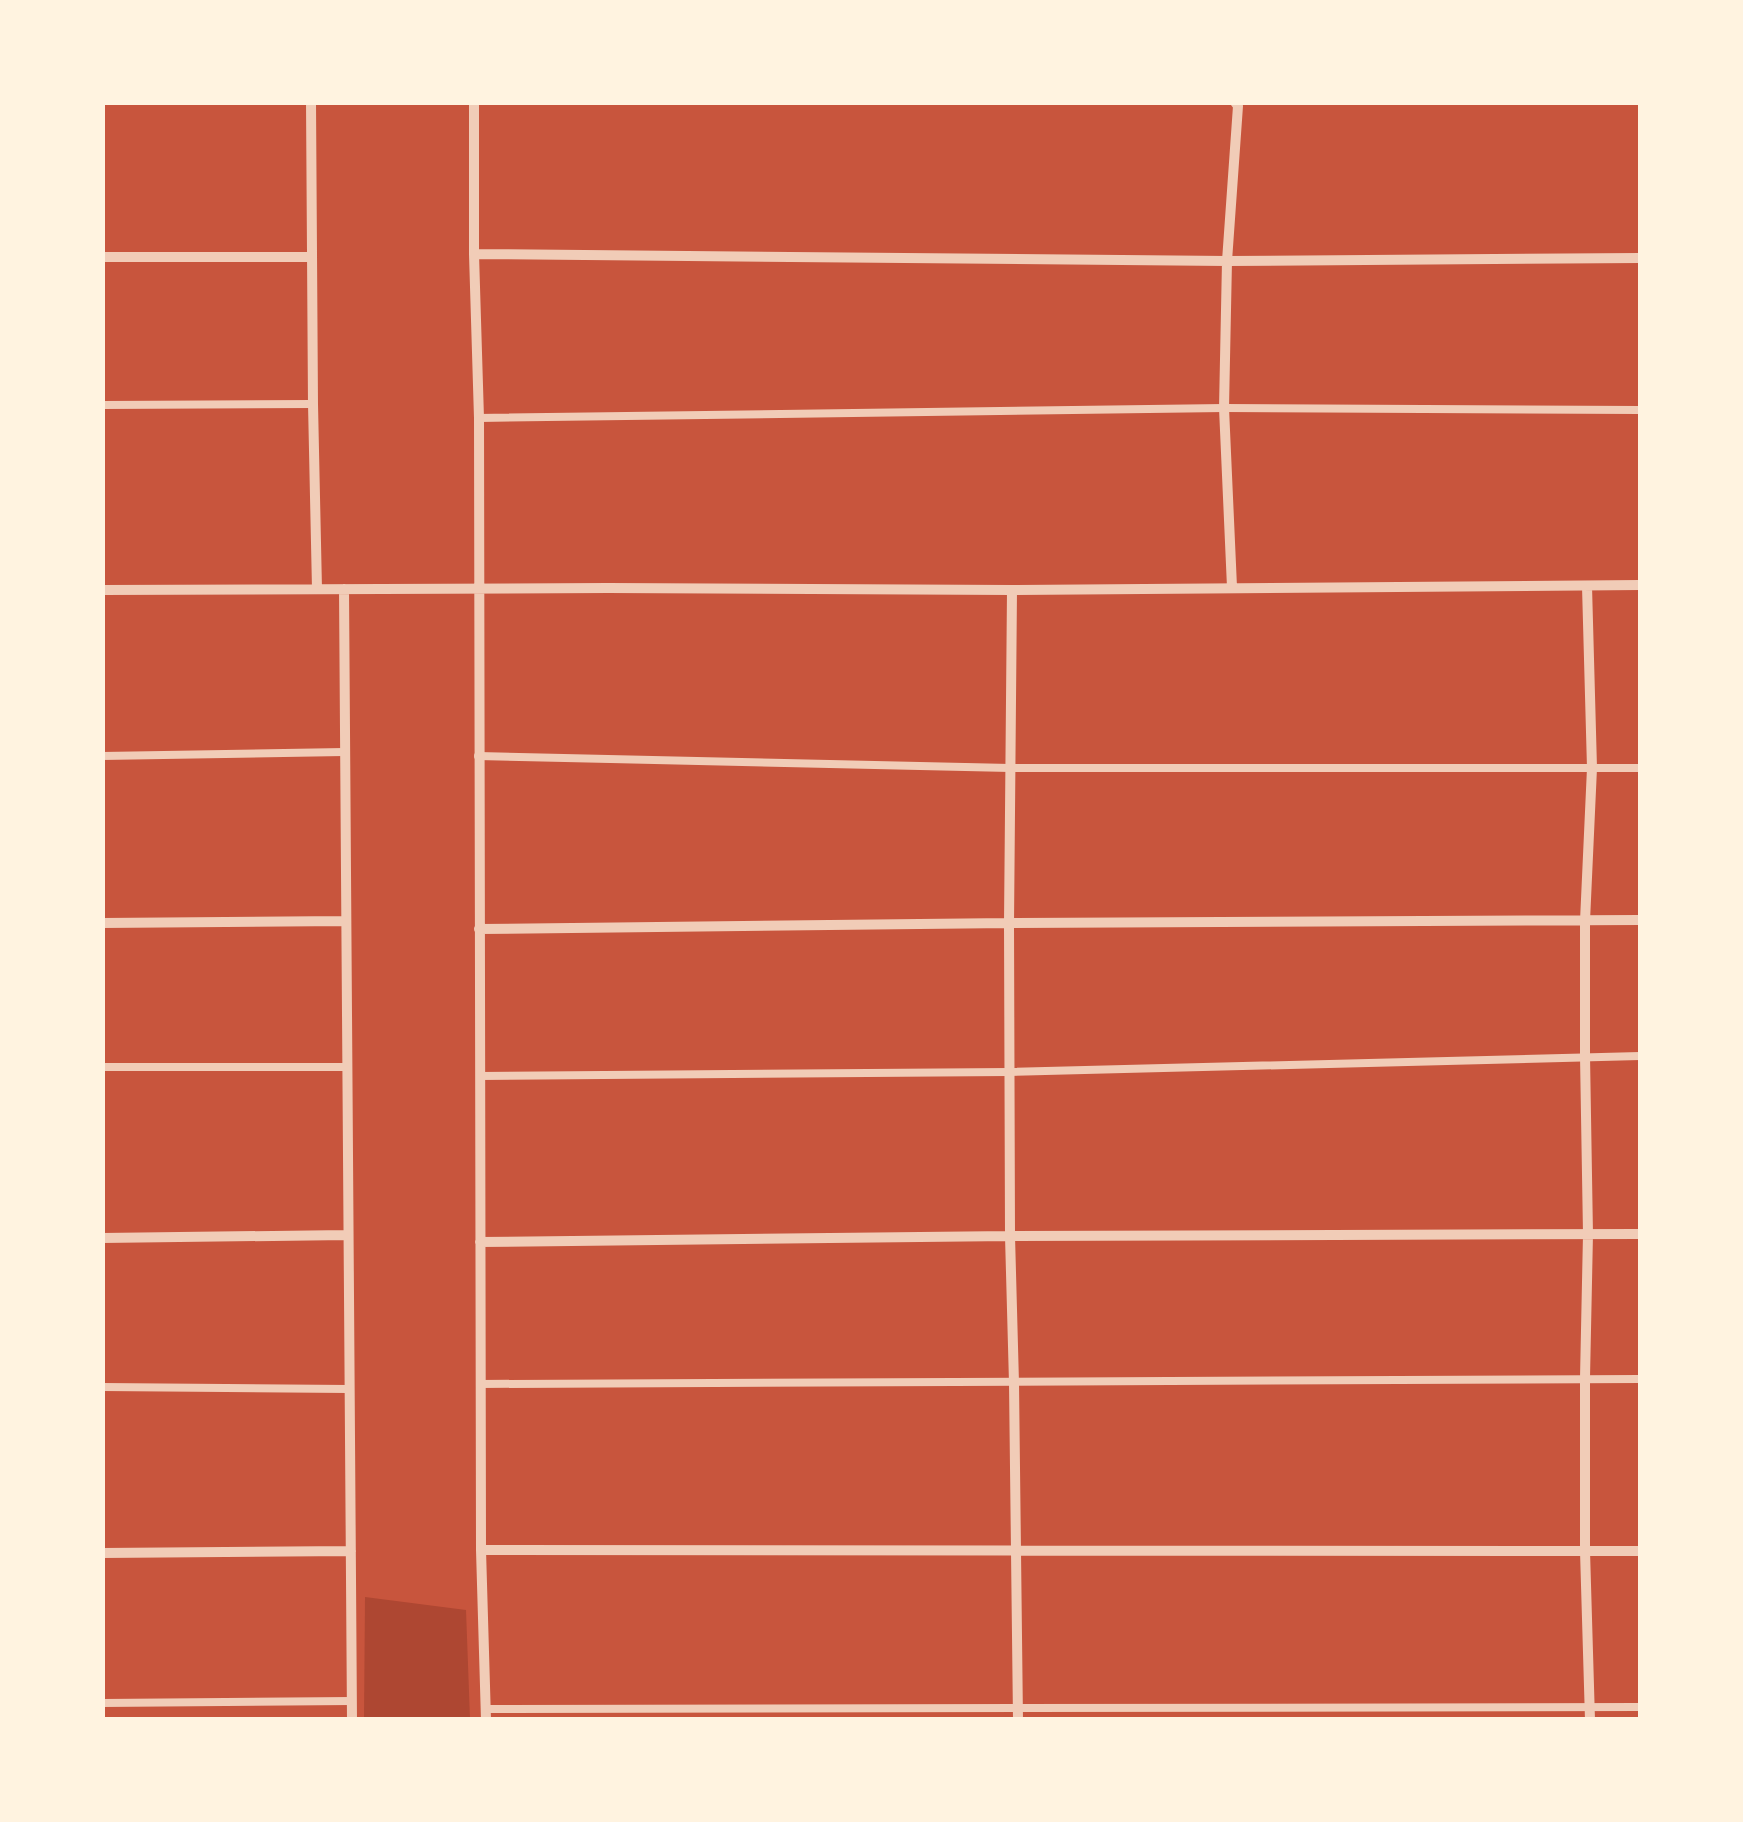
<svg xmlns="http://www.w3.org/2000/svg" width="1743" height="1822" viewBox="0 0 1743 1822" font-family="'Public Sans',sans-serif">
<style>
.green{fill:#ae4732}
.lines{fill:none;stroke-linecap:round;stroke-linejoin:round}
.service{stroke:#f1ccb7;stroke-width:8}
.minor{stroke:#f1ccb7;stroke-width:10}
</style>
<rect width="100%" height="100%" fill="#c8553d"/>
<path class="green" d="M365,1597l101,13 4,109h-106z"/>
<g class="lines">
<path class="service" d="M102,405l211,-1
M479,418l745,-10 416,2
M102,756l242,-4
M478,756l532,12h630
M102,1067h244
M480,1076l529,-4 631,-16
M480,1384l1160,-5
M102,1387l247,2
M102,1703l250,-2
M485,1709l1155,-2"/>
<path class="minor" d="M311,102l2,302 4,185
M474,102v152l5,164 2,1132 5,170
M474,254l753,7 413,-3
M102,257h210
M1587,586l5,182 -7,153v135l3,178 -3,144v173l5,169
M1232,587l-8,-179 3,-147 11,-155 -3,-4
M344,589l8,1131
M102,590l506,-2 404,2 628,-5
M1012,590l-3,333 1,313 4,147 4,337
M102,923l243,-2
M479,929l530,-6 631,-3
M102,1238l245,-3
M480,1242l530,-6 630,-2
M481,1550l1159,1
M102,1553l249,-2"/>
</g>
<rect width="1743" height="1822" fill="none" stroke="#fff3e0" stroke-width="210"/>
</svg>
